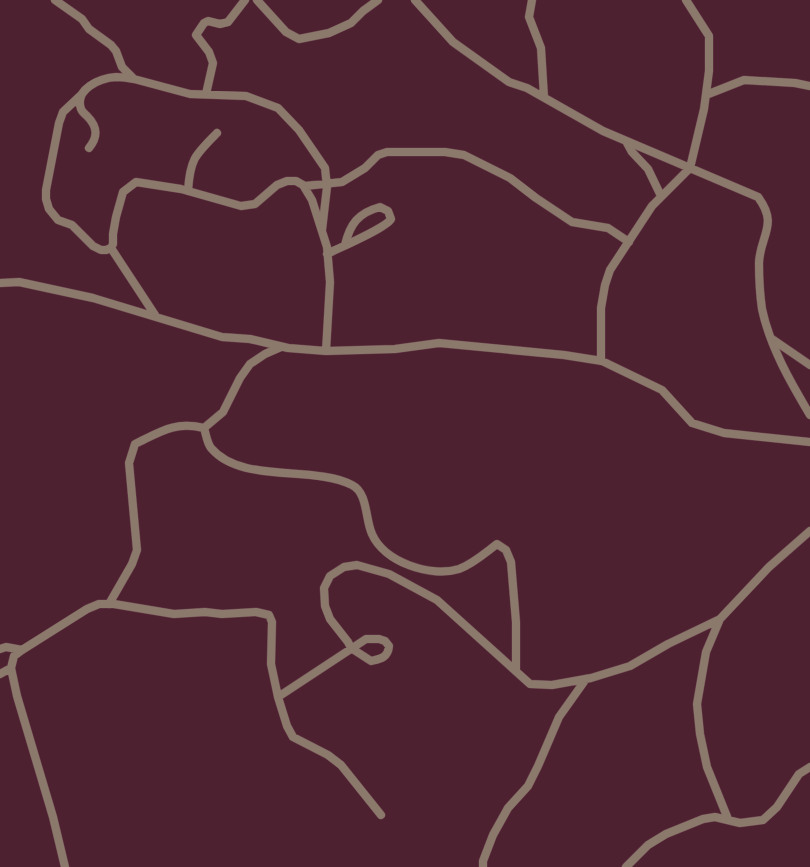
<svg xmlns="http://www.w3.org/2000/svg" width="810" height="867" viewBox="0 0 810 867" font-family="'DM Sans',sans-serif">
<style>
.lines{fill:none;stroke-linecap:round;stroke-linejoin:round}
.street-casing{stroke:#693f4c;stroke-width:9}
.street{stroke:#8b796b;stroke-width:8}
</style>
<rect width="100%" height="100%" fill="#4d212f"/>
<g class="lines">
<defs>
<path id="street" d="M55,0l27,19 7,10 22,16 5,6 6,16 12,12 56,15 56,2 32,12 21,22 26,38 2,19 -5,43
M257,0l29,32 13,7 30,-6 22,-10 12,-12 15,-11
M415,0l38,42 56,40 18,6 76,43 155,66c21,28 2,38 1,66 0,15 1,32 3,46 8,38 29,74 48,106
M532,0l-3,17 12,31 3,49
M206,94l7,-31 -4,-11 -13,-17 8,-12 4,-2 12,3 8,-2 17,-22
M706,95l38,-15 51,3 15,3
M80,96l-17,16 -4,11 -13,67v9l3,10 9,11 14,5 21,21 8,4h5l5,-2 2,-4v-10l3,-17 7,-25 13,-10 45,7 60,17 14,-2 22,-19 10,-4h9l7,4 9,15 15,47 3,35 -4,69
M626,141l6,11 16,17 13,27
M89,148c9,-11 9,-21 -2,-32 -2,-2 -5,-4 -6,-7 -7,-20 19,-31 35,-32 6,0 13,1 18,2
M305,186l37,-4 23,-14 13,-13 9,-3h58l19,3 46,23 26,20 36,24 36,6 21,14
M188,191c2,-32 7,-36 29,-58
M111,248l44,67
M327,254c12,-6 59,-26 64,-35l-3,-8 -8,-4c-22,6 -30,17 -35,38
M0,283l19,-1 74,16 129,39 28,2 38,9 38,3 69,-2 44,-6 125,12 38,6 60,29 30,33 32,10 86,9
M772,339l38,26
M601,361v-53l4,-23 5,-15 42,-64 38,-38 14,-59 5,-38v-35l-23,-36
M204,428l19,-16 17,-34 10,-14 15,-10 16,-7
M109,604l23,-40 5,-14 -8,-87 6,-19c25,-12 39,-23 69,-16 2,6 3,15 7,20 30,36 102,17 141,37 16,8 13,34 20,49 12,28 59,44 87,35 14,-5 26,-16 38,-25l9,6 5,12 5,60v49
M720,619l-14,33 -9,52 3,30 7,33 21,52
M0,649l6,-2 16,3
M0,674l11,-6
M278,697l88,-58h13l6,2 4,5c-1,12 -9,13 -18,15l-20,-13 -3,-6 -18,-23 -5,-13 -1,-18 6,-12 14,-9 13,-2 32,9 48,26 93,84 22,1 39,-7 39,-12 38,-22 52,-25 49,-52 41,-36
M65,867l-12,-50 -36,-121 -6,-28 3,-12 8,-6 65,-41 12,-5h15l60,10 31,-2 17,2 34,-2 13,3 3,7 -1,42 7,33 9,29 6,11 35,18 13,10 40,50
M483,867v-6l10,-26 15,-27 20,-22 10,-20 21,-49 27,-38
M626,867l22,-22 18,-11 37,-15 12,-2 25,6 23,-3 14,-13 22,-33 11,-7"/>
</defs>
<use href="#street" class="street-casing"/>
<use href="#street" class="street"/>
</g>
</svg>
